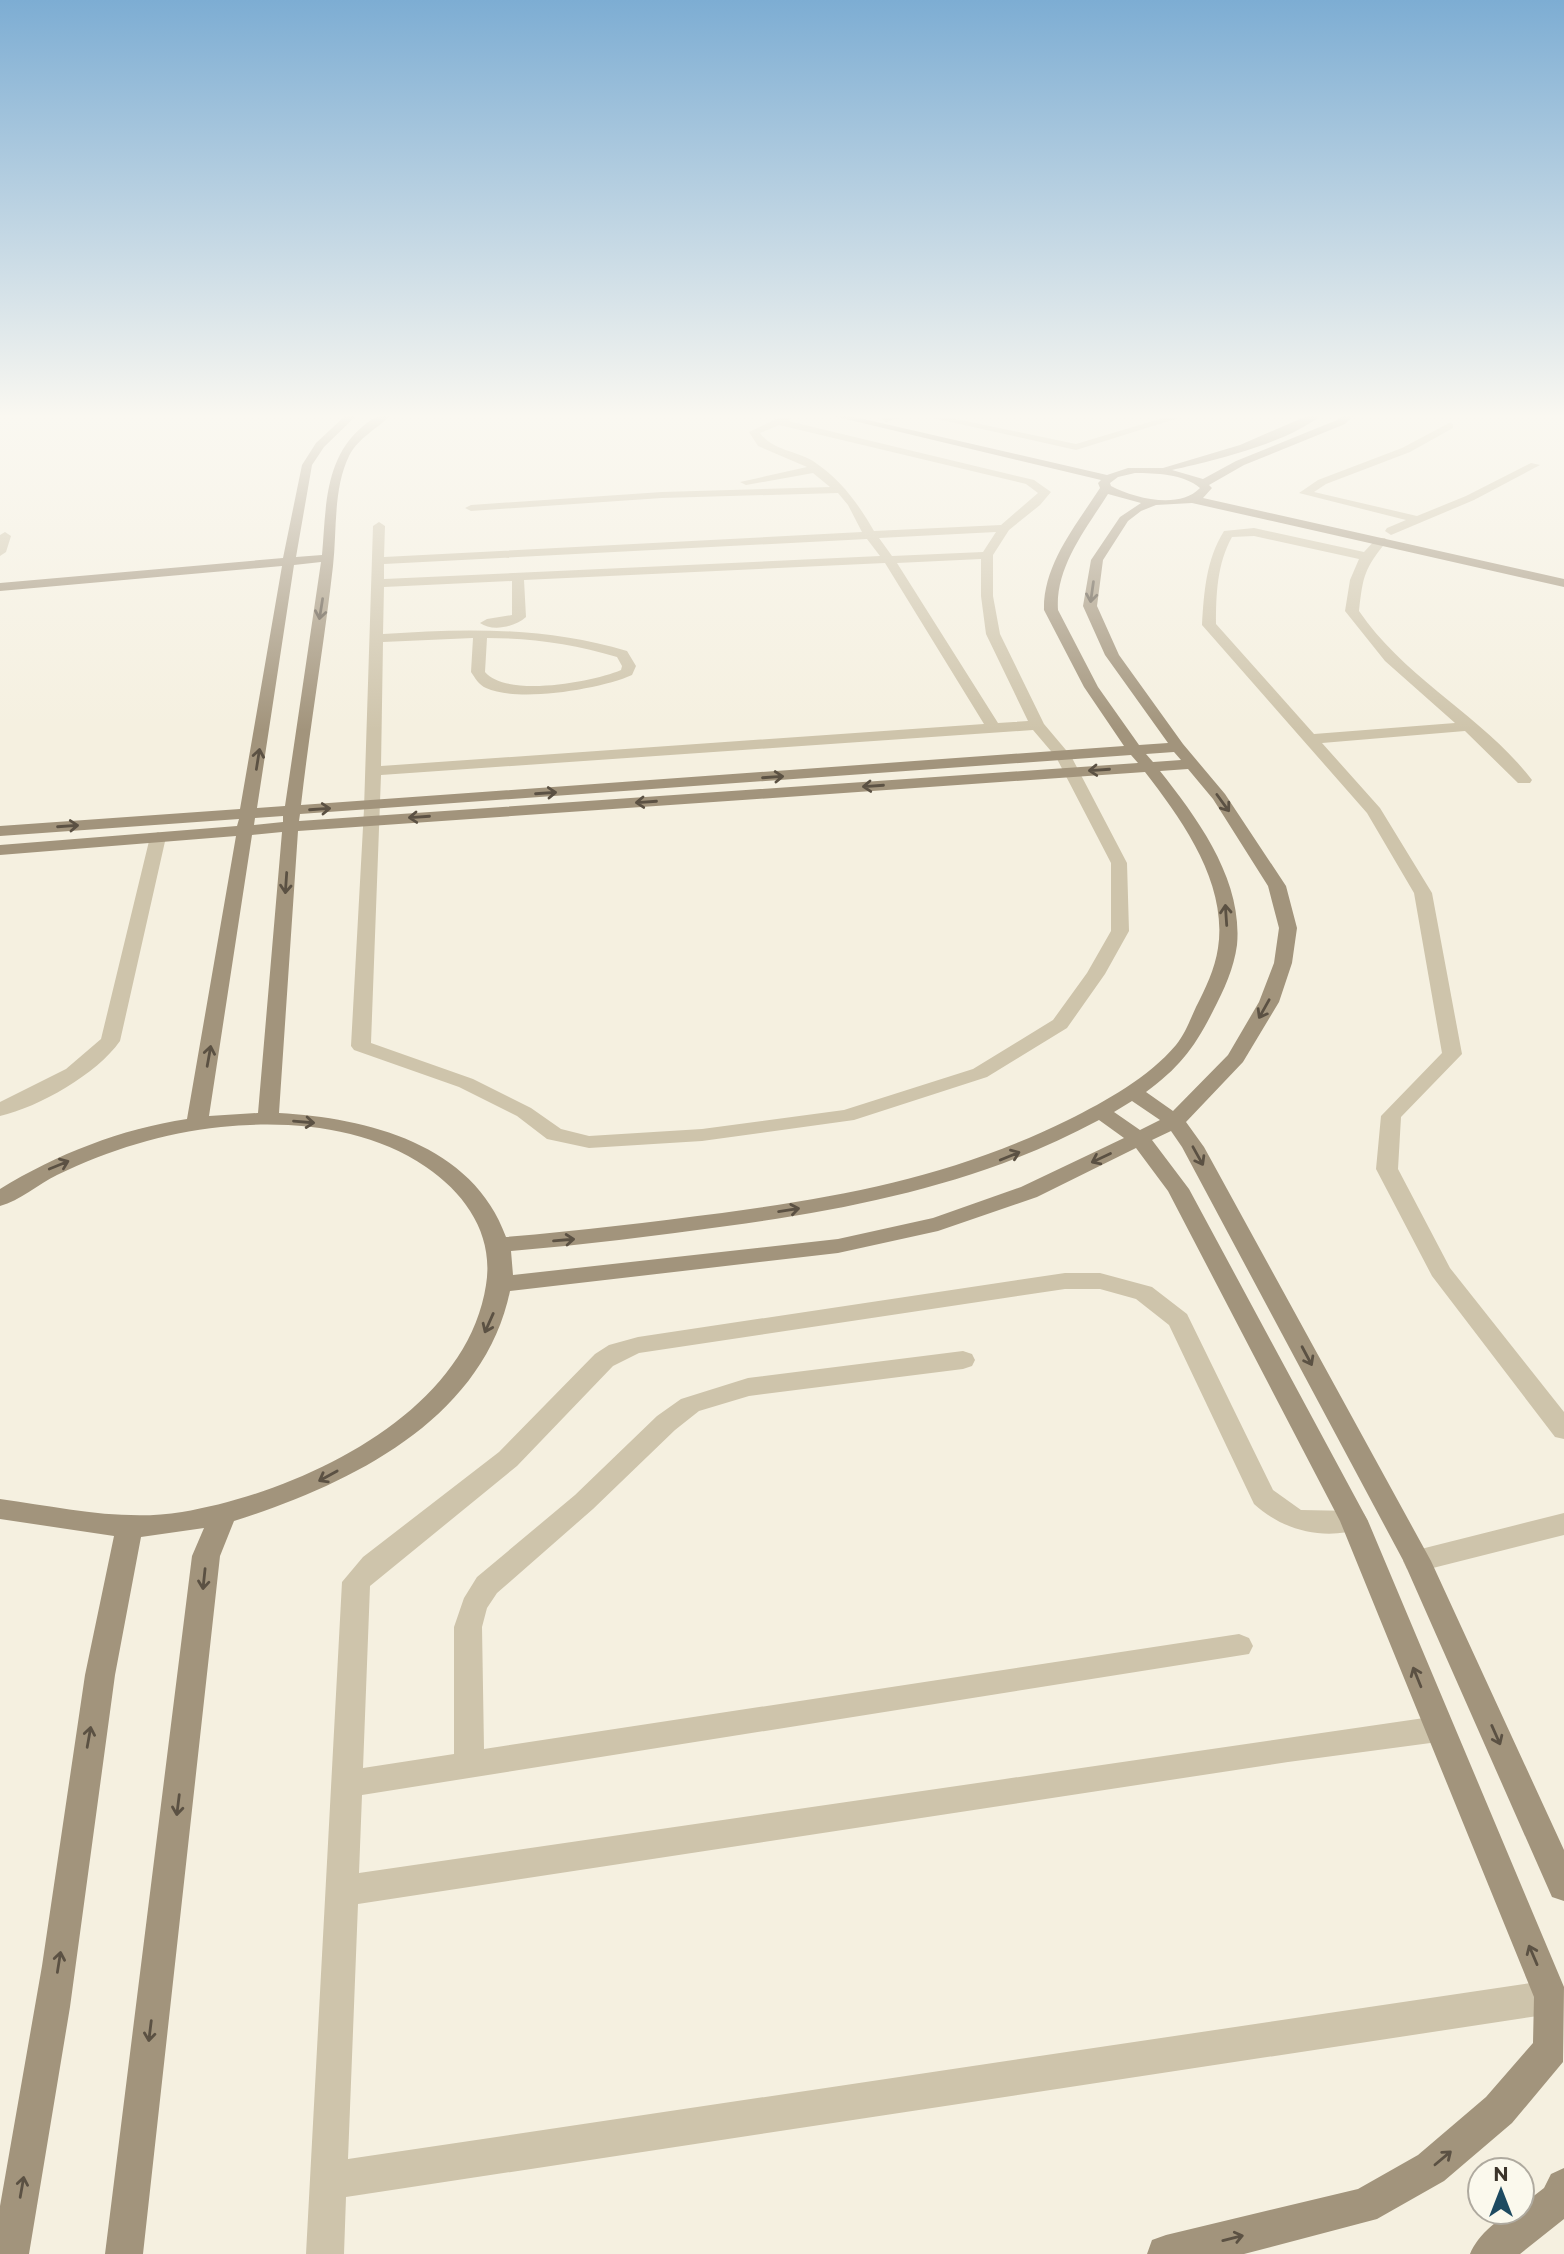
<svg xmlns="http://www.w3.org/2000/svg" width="1564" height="2254" viewBox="0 0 1564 2254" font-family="Montserrat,sans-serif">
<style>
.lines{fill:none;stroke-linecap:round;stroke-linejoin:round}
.street{fill:#cec4ab;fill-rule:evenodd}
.secondary{fill:#a2947c;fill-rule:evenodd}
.oneway{stroke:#5b5143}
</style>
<rect width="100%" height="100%" fill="#f5f0e0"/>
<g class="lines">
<path class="street" d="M785,415l8,2 -5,4 246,59 17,12 -11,13 -31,25 -16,25v41l7,38 44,90 27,32 56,107 2,68 -24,43 -38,54 -80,49 -133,43 -152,21 -113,7 -42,-9 -30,-23 -58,-29 -105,-37 -3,-4 13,-237 9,-283 6,-4 6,4 -1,31 478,-25 -14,-27 -10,-12 -176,5 -191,13 -6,-3 6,-3 191,-13 168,-5 -17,-14 -67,12 -6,-3 67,-15 -49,-21 -9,-14zM779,425l247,59 12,9 -37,32 -127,6c-16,-28 -34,-52 -61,-70 -17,-10 -41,-11 -53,-28zM996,532l-13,20 -91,4 -13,-18zM867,539l13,17 -496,23v-15zM981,559v37l5,38 42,87 -30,2 -101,-160zM885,563l99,161 -603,42 2,-124 90,-4 -2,34c4,6 8,13 15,16 32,15 115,1 146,-13l4,-9 -9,-15c-81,-24 -160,-23 -244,-17l1,-47 128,-6v34l-25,4 -7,4c12,9 35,4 46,-6l-2,-37zM487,638c44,0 87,6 130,19l5,9 -1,4c-28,12 -114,28 -136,2zM1033,730l23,27 55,106v68l-24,42 -34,47 -80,49 -129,41 -142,19 -113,7 -28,-7 -30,-21 -58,-29 -102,-36 10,-268z
M891,415h17l-22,7 -5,-3z
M919,415h18l139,29 97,-29h15l-112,35z
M1449,423l4,1v4l-43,24 -84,32 -12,8 103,24 49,-20 65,-33 9,2 -66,35 -83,35 -6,-4 2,-3 19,-8 -107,-27 19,-13 84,-32z
M1254,528l110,24 13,-14h8l2,3c-23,28 -24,35 -28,70 47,69 124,105 173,169l-2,3h-12l-53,-52 -143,12 58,65 52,85 30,161 -61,63 -3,52 52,99 114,144v27l-9,-2 -123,-161 -56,-107 5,-53 61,-63 -28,-160 -47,-80 -165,-188c2,-33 4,-65 22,-94zM1254,536l105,23 -9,21 -5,31 40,50 70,62 -141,11 -98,-110c0,-30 1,-60 16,-87z
M5,532l6,4 -5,16 -6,4v-21z
M158,832l8,5 -46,204c-23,33 -81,66 -120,75v-14l66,-33 35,-30 49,-202z
M1065,1273h35l52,14 35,27 86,176 28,20 53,1 10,3 4,7 -4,7c-40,13 -80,3 -110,-24l-85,-179 -33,-26 -36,-10h-35l-426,64 -26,13 -96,100 -147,120 -7,182 91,-14v-127l10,-29 13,-21 98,-82 82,-79 24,-17 67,-21 215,-27 9,3 3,6 -3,6 -9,3 -214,27 -50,15 -24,19 -82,79 -96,84 -10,15 -5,19 2,122 755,-115 10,4 4,8 -4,8 -887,141 -3,78 1079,-157 11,4 4,9 -4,9 -11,4 -150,20 -930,142 -10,255 1203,-179 12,5v24l-12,5 -1205,183 -2,57h-38l36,-672 21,-25 136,-105 96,-98 14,-9 29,-8z
M1564,1513v22l-147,37 -10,-3 -4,-8 4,-8 10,-3z"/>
<path class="secondary" d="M346,415h11l-33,32 -12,18 -16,92 26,-2c4,-45 2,-96 40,-128 10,-8 16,-13 29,-12 -14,14 -32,22 -42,41 -16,33 -12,75 -16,110 -9,80 -23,159 -32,239l823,-59 -40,-59 -40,-77c-1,-46 33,-86 56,-122l-2,-5 3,-3 -272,-65h17l261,60 21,-7h35l77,-23 69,-30h12c-31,27 -108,46 -149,55l31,9 33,-18 101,-41 6,-5h11l-9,9 -101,41 -35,20 3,3 -9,10 361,81v8l-372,-84 -36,2 -15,6 -13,10 -25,39 -6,46 22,49 64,89 42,50 61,92 11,42 -5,35 -13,39 -36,60 -57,60 18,25 227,414 133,289v51l-12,-4 -148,-335 -222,-415 -11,-16 -19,9 37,49 179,332 196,466 -1,75 -51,61 -68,58 -67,38 -133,35h-97l5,-14 14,-5 192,-46 60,-34 68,-58 47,-54 1,-46 -194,-476 -172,-330 -32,-43 -99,49 -99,34 -100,22 -328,38c-27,130 -162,194 -276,230l-14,35 -77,698h-38l87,-698 12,-28 -63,9 -26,138 -45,332 -41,247h-29v-48l42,-240 43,-291 29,-139 -114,-17v-20c60,8 122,23 182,13 118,-20 284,-97 304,-227 8,-49 -19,-90 -60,-118 -59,-40 -135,-47 -205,-40 -58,6 -112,23 -164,48 -19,9 -37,26 -57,31v-17c57,-35 121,-60 187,-70l49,-283 -236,19v-10l237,-19 2,-7 -239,17v-10l240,-17 42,-243 -282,25v-8l283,-25 19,-93 14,-22zM1135,473c20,0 49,1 65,15 -21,22 -66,10 -89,-2l-1,-3 8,-6zM1108,494l33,9 -21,14 -29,43 -8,46 22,49 63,88 -29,2 -41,-58 -40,-77c-3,-43 28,-81 50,-116zM321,562l-36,244 -28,2 37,-243zM1174,752l7,8 -28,2 -7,-8zM1131,755l7,8 -839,58 1,-7zM1188,769l25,30 55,87 11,42 -5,35 -15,39 -31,53 -55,56 -27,-19c33,-24 49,-45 67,-81 11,-21 21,-43 24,-66 6,-65 -39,-126 -77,-174zM1145,772c37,48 83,111 73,176 -3,21 -13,41 -22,59 -6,13 -11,27 -20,38 -28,33 -70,56 -108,75 -114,56 -221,76 -346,93 -72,9 -143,18 -216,24 -33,-93 -139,-119 -227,-124l19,-282zM283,816v6l-29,3 1,-7zM282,832l-24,281 -49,3 43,-281zM1132,1101l28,19 -20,10 -26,-18zM1099,1120l25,18 -103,49 -88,31 -95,21 -325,36 -2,-24c72,-6 144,-15 216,-25 130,-18 255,-43 372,-106z
M1564,2168v51l-44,35h-50c7,-18 32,-42 52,-42v-7l22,-17 7,-14z"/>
</g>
<defs><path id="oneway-shaft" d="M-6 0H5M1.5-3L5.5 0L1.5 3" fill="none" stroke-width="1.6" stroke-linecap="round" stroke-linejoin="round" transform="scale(1.75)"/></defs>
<g class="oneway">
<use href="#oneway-shaft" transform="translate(1092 592) rotate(98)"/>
<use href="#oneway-shaft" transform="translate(321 609) rotate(99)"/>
<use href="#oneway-shaft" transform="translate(258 759) rotate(-81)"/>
<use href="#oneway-shaft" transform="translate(1099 770) rotate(176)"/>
<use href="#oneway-shaft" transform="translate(773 777) rotate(-4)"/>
<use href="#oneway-shaft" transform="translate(873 786) rotate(176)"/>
<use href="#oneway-shaft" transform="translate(546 793) rotate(-4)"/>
<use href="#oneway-shaft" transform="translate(646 802) rotate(176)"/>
<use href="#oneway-shaft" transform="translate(1223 803) rotate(54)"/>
<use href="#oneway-shaft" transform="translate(320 809) rotate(-4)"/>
<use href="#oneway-shaft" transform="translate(419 817) rotate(176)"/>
<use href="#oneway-shaft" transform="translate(68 826) rotate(-4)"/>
<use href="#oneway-shaft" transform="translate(286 883) rotate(94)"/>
<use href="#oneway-shaft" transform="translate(1226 915) rotate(-94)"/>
<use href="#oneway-shaft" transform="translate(1264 1009) rotate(119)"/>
<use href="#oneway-shaft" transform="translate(209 1056) rotate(-80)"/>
<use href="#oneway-shaft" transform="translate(304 1122) rotate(5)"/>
<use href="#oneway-shaft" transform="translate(1010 1156) rotate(-22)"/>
<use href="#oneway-shaft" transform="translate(1198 1156) rotate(61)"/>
<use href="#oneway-shaft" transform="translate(1101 1158) rotate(155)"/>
<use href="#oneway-shaft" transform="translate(59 1165) rotate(-22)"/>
<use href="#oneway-shaft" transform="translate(789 1210) rotate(-9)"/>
<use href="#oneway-shaft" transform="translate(564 1240) rotate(-5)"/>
<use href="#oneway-shaft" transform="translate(489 1323) rotate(114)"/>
<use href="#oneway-shaft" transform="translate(1307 1356) rotate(62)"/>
<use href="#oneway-shaft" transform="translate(328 1476) rotate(151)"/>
<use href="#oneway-shaft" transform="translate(204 1579) rotate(96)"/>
<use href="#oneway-shaft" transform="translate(1417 1677) rotate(-112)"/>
<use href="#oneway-shaft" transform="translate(1496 1735) rotate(66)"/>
<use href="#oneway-shaft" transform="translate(89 1737) rotate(-80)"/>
<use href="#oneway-shaft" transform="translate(178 1805) rotate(97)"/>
<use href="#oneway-shaft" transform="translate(1533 1955) rotate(-113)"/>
<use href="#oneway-shaft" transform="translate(59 1962) rotate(-81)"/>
<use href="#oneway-shaft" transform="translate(150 2031) rotate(97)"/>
<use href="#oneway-shaft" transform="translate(1443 2158) rotate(-40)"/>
<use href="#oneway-shaft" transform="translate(22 2187) rotate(-80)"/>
<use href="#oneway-shaft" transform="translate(1233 2238) rotate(-14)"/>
</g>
<linearGradient id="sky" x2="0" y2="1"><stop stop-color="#7dadd3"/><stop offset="0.57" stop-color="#faf8f1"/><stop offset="1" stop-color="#faf8f1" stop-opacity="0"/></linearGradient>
<rect width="1564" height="730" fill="url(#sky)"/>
<g transform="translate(1501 2191)"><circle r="33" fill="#fbf9ed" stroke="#afaa9f" stroke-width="2"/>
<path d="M0-5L12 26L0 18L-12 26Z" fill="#1d4a60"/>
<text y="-10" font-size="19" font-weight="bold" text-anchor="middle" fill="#3c342a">N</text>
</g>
</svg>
